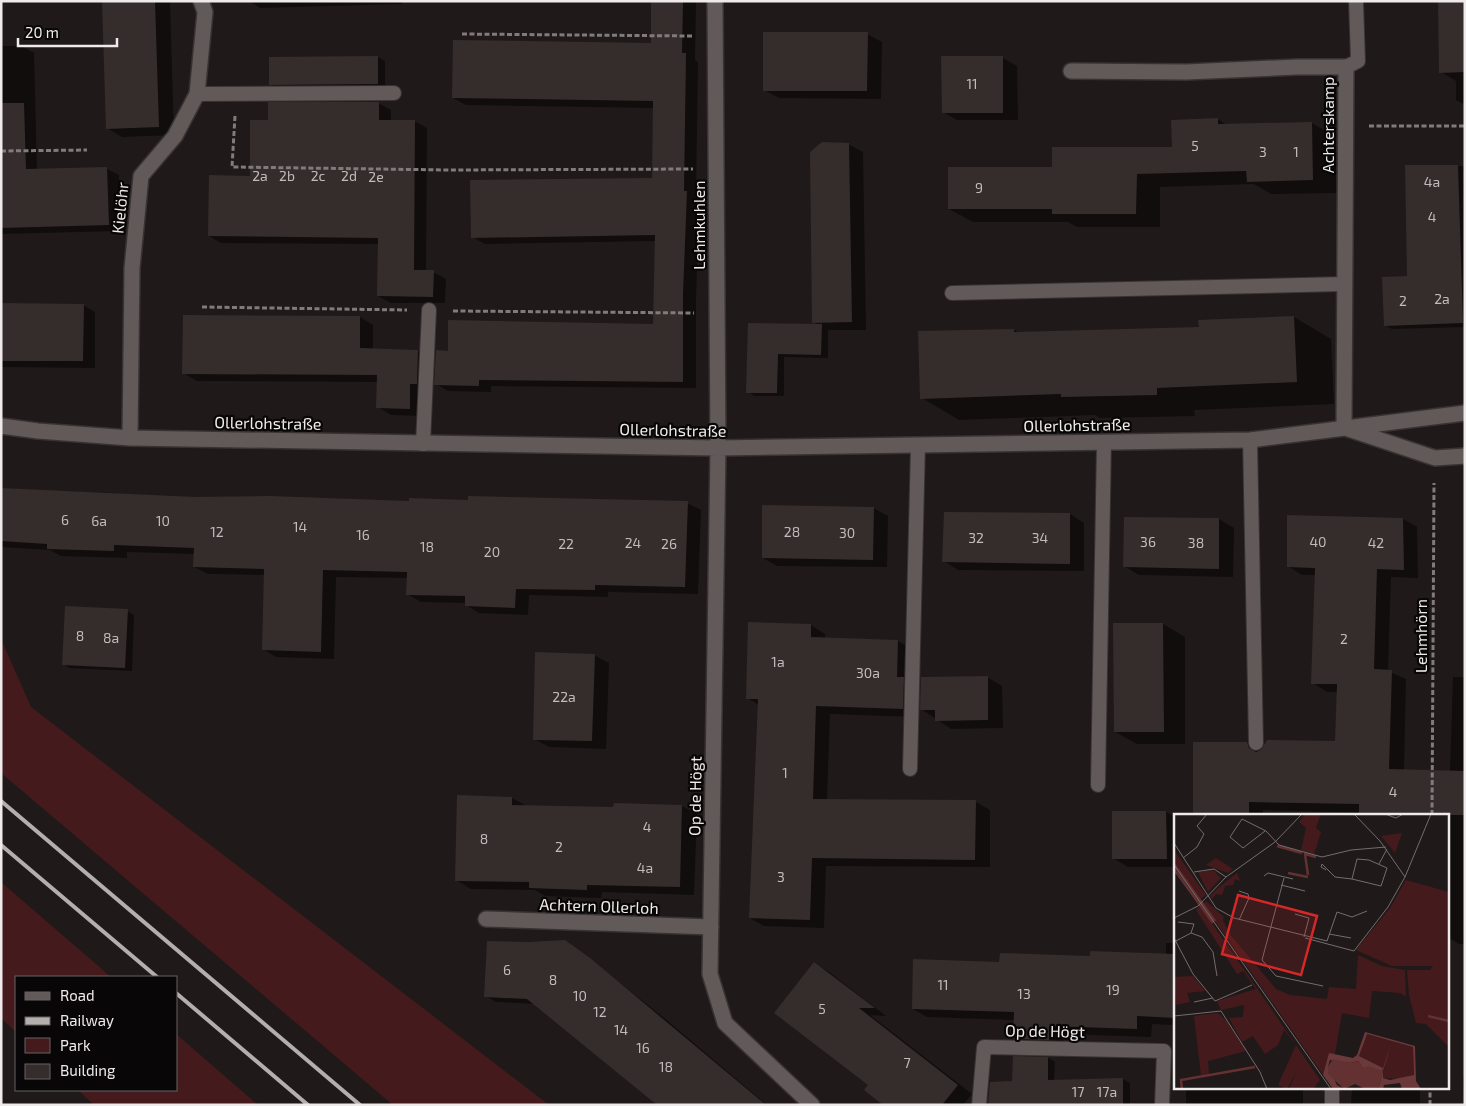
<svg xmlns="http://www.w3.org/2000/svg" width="1466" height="1106" viewBox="0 0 1466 1106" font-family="'Exo 2',sans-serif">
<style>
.green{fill:#451a1c}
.shadow{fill:#0007}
.building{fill:#342d2c}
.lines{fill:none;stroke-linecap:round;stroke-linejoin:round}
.lane-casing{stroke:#383333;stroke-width:16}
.street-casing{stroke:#383333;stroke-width:18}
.path{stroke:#817b7b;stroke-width:3;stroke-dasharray:5 2.5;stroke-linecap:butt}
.lane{stroke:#625959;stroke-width:14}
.street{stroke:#625959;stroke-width:15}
.rail{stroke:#b4aeae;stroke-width:4}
.labels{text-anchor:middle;stroke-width:4.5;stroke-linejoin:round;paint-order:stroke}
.number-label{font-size:14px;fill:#c1bcbb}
.street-label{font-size:16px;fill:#f0ebeb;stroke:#080606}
.inset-river{fill:none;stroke:#633132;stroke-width:2.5}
.inset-road{fill:none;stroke:#736d6d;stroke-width:1}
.view{fill:#d62828;fill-opacity:0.15;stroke:#d62828;stroke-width:2.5}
.inset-edge{fill:none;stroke:#f0ebeb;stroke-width:2.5}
</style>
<rect width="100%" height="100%" fill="#201919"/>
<path class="green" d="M1,639l30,68 518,398h-156l-392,-332z
M1,882l110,95h-95v55l-15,-14z
M176,1034l82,71h-164l-16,-15h98z"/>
<path class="shadow" d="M103,1h67l4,134 -52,2 -15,-9z
M249,1h153v3l-142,4z
M652,1h44l-1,59 3,2 -2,136 3,2 -3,102v86l-205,-2v6l-43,-1 -12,-7 13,-32 205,-27 2,-84 -171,3 -13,-7 181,-58 1,-71 -188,-3 -13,-7 199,-53z
M1465,1v104l-9,-5v-19l-15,-9z
M867,34l15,8 -1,57 -102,-1 -15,-8z
M1,46h21l12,7 3,117 70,-1 12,6 1,56 -119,3z
M378,57l7,4v27h-108l-7,-4z
M1003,58l14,8 1,54h-61l-14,-8z
M378,103l13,7v11h23l13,7 -1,143 7,1 13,7 -1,24h-54l-13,-7 1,-52 -158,-1 -12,-7 42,-59 19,-56z
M1218,119l9,6 85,-2 23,14 2,56 -66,1 -17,-10 -94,3v40h-83l-9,-5h-95l-24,-13 104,-41 120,-19z
M848,144l15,8 3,178h-38v28l-44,-1v39h-29l-7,-4 1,-68 70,1 -6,-3z
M1406,166h59v161l-73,2 -7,-4 23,-48z
M1,305h82l12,7v56l-94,-1z
M360,317l13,8v25l45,1 13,8 -8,57 -32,-1 -13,-8v-25l-181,-1 -14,-8z
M1294,317l37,22 3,65 -140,6 1,6 -95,2 -5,-3 -136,5 -37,-22 92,-68 6,3 180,-5z
M1,487l8,3 107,3 5,3 289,6 277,1 14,7 -3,84 -90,-2v5l-79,-2 -1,20 -49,-2 -13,-8v-2l-45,-1 -14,-8 1,-16 -72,-1 -2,82 -58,-2 -13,-8 2,-74 -57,-1 -14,-7 1,-13 -68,-2v6l-66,-2 -11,-6 -49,-3z
M873,508l15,8 -1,51 -110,-1 -14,-8z
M1070,514l14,9v48l-126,-1 -14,-9z
M1125,518l94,1 15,9 -1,49 -94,-2 -15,-9z
M1403,519l14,8 1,51 -27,-1 -3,94 18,8 -2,91 46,2 3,-95h12v267h-6l-12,-7v-122l-184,-5v5h-69l53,-72 14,9 75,-9 2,-51h-11l-14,-9 3,-108h-14l-14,-9z
M127,611l7,4 -2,56 -62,-3 -7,-4z
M1163,624l22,13v107h-48l-22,-12z
M811,625l14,9v4l73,3 15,9 4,67 -87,-3 -3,86 149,2 14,8v57l-164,-1 -2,62 -60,-2 -14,-8 9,-213 -12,-7z
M594,655l15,8 -3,86 -57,-2 -15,-8z
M987,677l15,9 1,42 -52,1 -30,-20z
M458,796l54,2 15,8 88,3v-5l67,2 15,8 -3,81 -92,-3 -1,6 -56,-2 -10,-6 -64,-1 -15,-9z
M1166,812l9,5v50h-47l-15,-9z
M1166,943h9v82l-23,-1 -1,13 -88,-3v13h-34l-15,-9 1,-18 -88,-3 -14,-8 88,-46 165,-8z
M575,948l88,69 104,88h-107l-124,-101 -40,-2 -10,-6z
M814,963l15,9 57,44 -16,-1 102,79 -9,11h-78l-15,-21z
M1048,1058l7,4 -1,19 69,-2 7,4v22h-117z
M1463,1075h2v30h-1z
M1186,1087h117v18h-117z
M1352,1087h68v18h-69z"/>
<path class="building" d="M102,1h53l4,126 -53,2z
M651,1h32l-1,52h4l-2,138h3l-4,103v88l-204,-2v6l-45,-1 2,-35 12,1v-31l205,4 2,-89 -184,3 -1,-58 182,-2 1,-77 -201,-3 1,-58 198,3z
M1438,1h27v71l-26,1z
M763,32h105l-1,59h-104z
M378,56v28l-109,1v-28z
M941,56h62v57h-61z
M268,102h111v18h36l-1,150h20l-1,27 -56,-1 1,-58 -170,-2 1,-61 41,1v-56h18z
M1,103h23l2,66 81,-2 2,58 -108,3z
M1218,118v6l94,-2 1,58 -66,2 -1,-11 -109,3 -1,40h-84v-5h-104v-42h104v-20h120l-1,-27z
M822,142l27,1 3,179 -40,1 -2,-171z
M1405,165h53l5,158 -79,3 -2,-49 25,-1z
M1,303l83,1 -1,57h-82z
M183,315l177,1v32l58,2 -1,34h-7v25l-34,-1 1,-33 -195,-1z
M1294,316l3,66 -140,6v7l-96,2v-3l-141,5 -2,-68 96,-2v3l185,-5 -1,-7z
M748,323l74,1 -1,31 -43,-1 -1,39h-31z
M1,488l194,9 75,-1 139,5v-3l59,2v-4l220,5 -3,86 -90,-2v5l-79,-1 -1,19 -50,-2v-10l-59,-1 1,-23 -84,-2 -2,82 -59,-2 2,-81 -71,-2 1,-19 -80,-3v6l-67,-2v-5l-46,-3z
M762,505l112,2 -1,53 -111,-2z
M944,512l126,1v51l-128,-2z
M1287,515l116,3 1,52 -27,-1 -3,100 18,1 -3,99 76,2v44h-106v-11l-110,-2v13h-56v-73h54l2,6 7,4 5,-2 6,-10 68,1 2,-57h-26l4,-116 -28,-1z
M1124,517l95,1v51l-96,-2z
M65,606l63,3 -3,59 -63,-3z
M748,622l63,2v13l87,3 -1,37h7l-1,32 -87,-3 -3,93 163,1 -1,60 -163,-2 -2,62 -61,-2 9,-219h-12z
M1113,623h50l1,109h-50z
M535,652l60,2 -3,87 -59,-1z
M988,676v44l-53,1v-11h-15l1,-33z
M457,795l55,2v8l101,2 1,-4 68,2 -2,82 -93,-2v5l-58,-2v-6l-74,-1z
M1112,811h54l1,48h-55z
M565,940l25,18 176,147h-109l-130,-106 -43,-2 3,-56 42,1z
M1090,951l85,3v64l-38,-2v13l-88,-3v14l-36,-1 1,-27 -102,-3 1,-50 86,3 1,-9 90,3z
M814,962l61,46h-16l99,77 -16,20h-59l-19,-15 4,-5 -94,-72z
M1013,1056l35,1v23l75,-2v27h-135l2,-23 22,-1z"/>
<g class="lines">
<defs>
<path id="lane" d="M1346,67l12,-6 -2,-60
M197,94l197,-1
M952,293l392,-9
M1250,440l6,303
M423,444l6,-134
M910,769l8,-324
M1098,785l6,-343
M979,1105l5,-58 180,4 -2,54
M1332,1105v-18"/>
<path id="street" d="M715,1l3,447 -8,526 15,49 87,82
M1071,71l115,1 111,-5h49l-2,360
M1,426l37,5 92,7 588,10 532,-8 215,-27
M1348,429l87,29 30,-2
M130,438l2,-170 9,-92 34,-40 22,-42 8,-82 -4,-11
M486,919l225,8"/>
</defs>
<use href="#lane" class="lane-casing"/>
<use href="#street" class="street-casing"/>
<path class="path" d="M462,34l230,2
M235,116l-3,51 216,3 245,-1
M1369,126h96
M1,151l86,-1
M202,307l205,3
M453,311l241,2
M1432,815l2,-332
M1430,1105v-18"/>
<use href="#lane" class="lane"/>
<use href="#street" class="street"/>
<path class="rail" d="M1,801l359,304
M1,845l156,132
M176,993l132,112"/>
</g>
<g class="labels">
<g class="number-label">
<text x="972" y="89">11</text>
<text x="1195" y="151">5</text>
<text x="1263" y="157">3</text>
<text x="1296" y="157">1</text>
<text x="260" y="181">2a</text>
<text x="287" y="181">2b</text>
<text x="318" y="181">2c</text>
<text x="349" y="181">2d</text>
<text x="376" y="182">2e</text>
<text x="1432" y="187">4a</text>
<text x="979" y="193">9</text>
<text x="1432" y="222">4</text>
<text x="1442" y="304">2a</text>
<text x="1403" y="306">2</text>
<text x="65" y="525">6</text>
<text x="99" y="526">6a</text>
<text x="163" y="526">10</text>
<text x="300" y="532">14</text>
<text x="217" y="537">12</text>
<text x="792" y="537">28</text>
<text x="847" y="538">30</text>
<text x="363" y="540">16</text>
<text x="976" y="543">32</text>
<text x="1040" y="543">34</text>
<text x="1148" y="547">36</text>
<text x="1318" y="547">40</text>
<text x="633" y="548">24</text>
<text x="1196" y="548">38</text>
<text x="1376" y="548">42</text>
<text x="566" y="549">22</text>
<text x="669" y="549">26</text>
<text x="427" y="552">18</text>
<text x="492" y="557">20</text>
<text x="80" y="641">8</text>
<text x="111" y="643">8a</text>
<text x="1344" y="644">2</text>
<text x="778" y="667">1a</text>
<text x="868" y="678">30a</text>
<text x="564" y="702">22a</text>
<text x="785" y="778">1</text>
<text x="1393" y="797">4</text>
<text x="647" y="832">4</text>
<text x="484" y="844">8</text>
<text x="559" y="852">2</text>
<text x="645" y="873">4a</text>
<text x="781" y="882">3</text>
<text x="507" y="975">6</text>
<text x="553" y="985">8</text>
<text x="943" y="990">11</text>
<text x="1113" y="995">19</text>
<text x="1024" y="999">13</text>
<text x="580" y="1001">10</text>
<text x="822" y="1014">5</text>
<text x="600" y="1017">12</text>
<text x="621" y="1035">14</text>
<text x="643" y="1053">16</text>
<text x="907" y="1068">7</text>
<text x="666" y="1072">18</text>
<text x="1078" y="1097">17</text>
<text x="1107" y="1097">17a</text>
</g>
<g class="street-label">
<text transform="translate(1328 125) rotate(-90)" y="6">Achterskamp</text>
<text transform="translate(120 208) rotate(-84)" y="6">Kielöhr</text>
<text transform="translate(699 225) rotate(-90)" y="6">Lehmkuhlen</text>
<text transform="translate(268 423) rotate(1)" y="6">Ollerlohstraße</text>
<text transform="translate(1077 425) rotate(-1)" y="6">Ollerlohstraße</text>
<text transform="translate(673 430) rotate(1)" y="6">Ollerlohstraße</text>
<text transform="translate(1421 636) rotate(-90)" y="6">Lehmhörn</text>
<text transform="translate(695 796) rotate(-89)" y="6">Op de Högt</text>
<text transform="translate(599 906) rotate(2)" y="6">Achtern Ollerloh</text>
<text transform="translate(1045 1031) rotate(1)" y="6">Op de Högt</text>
</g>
</g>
<g transform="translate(1174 814)">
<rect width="275" height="275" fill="#201919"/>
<path d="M131,0h16l-5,14 5,4 -7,22 -13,-4 5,-22 -7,-6zM228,19l-7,20 -14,-17zM0,36l32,45 -5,4 -27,-36zM42,44l17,11 -5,4 -22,-8zM39,56l8,8 -13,14 -10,-20zM63,59l3,8 -5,-2 -2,6 -8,1 -3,9 -6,-1 -4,5 -2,-3 8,-8zM232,66l43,12v155l-23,-23 -10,-1 -7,-28 -2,-25h23l3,-4h-41l-36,-16 34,-42zM32,87l18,16 -1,3 6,13 47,56 14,6 37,4 2,-12 27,2 2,-34 24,11 23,4 1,27 -6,-4 -28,-2 -3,27 -27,-5 -7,41h-6l-6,21 -120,-171zM26,92l61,88 59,86 -7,9h-24l7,-16 -9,16 -9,-4 18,-40 -12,-15 -6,15 -13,9 -12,-18 -11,6 -13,-24 14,-1 1,-12 -23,5 -4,-9 39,-12 -13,-18 -6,3 -41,-64zM19,162l12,15 -18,2 3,9 -14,3 -2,-28zM44,199l9,8 19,30 -38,10 1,13 -8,2 -7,-60zM192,220l47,13 1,28 -9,4 -23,-1 4,-17 -3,7 -24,-12z" fill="#451a1c"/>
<path d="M191,218l50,14 1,35 5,8h-19l-2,-6 -16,2 -1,4h-5l5,-18v7l7,2 24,-5 -1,-28 -46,-13 -8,22 24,12 -1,3 -19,-3 -5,-7 -8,2 -20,-3 -2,6 9,19 7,4h-11l-10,-14 6,-22 24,5 4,-3z" fill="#6c393a"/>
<path d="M217,230l-13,45h-13l-10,-5 -11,5 -16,-15v-8l5,-7 17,4 8,-2 5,7 6,-2 13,5z" fill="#633132"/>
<path class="inset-river" d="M103,32l25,7M0,50l41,57M0,55l39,54M114,59l20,4M134,61l-3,-21 11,3M254,202l21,5M8,275l-1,-9 74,-13"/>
<path class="inset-road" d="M180,0l26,27 25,36M211,0l11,4 7,-4M91,17l-22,17 -13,-11 12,-18 24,12 13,14 43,12 29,-7 35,-3M0,29l42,65 18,10 93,23 10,-29 15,5 15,-6M9,44l14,-11 7,-13 -7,-8 10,-12M183,45l12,1 18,8 -6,18 -29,-7zM205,50l8,-15M0,51l157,224M152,56l-5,-3 1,-3 13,13 17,2M20,58l20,-3 12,8M90,62l4,-3 25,6M110,64l-22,82 14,16 47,10M107,71l24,6M121,100l14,4 -5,19M0,104l24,-12 28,-29 49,-35 27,-28M65,106l10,-22 -1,-4 -9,-3M4,108l16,2 -3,9M155,120l22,4M0,124l19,36 22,27 37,-16M131,124l49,13 34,-44 17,-30 26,-63M0,128l17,-9 11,4 11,15 4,24M20,188l19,-4M0,202l47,-5 39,61 7,17"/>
<path class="view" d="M64,81l79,21 -16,59 -79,-21z"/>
<rect width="275" height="275" class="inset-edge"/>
</g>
<rect width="1466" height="1106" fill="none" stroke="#f0ebeb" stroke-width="5"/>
<rect x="15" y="976" width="162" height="115" fill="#080606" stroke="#656262"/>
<rect x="25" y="992" width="25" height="8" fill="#625959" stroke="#656262"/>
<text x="60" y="1001" font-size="15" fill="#f0ebeb">Road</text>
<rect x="25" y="1017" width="25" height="8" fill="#b4aeae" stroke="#656262"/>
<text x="60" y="1026" font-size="15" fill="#f0ebeb">Railway</text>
<rect x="25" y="1038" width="25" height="15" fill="#451a1c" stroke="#656262"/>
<text x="60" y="1051" font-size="15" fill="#f0ebeb">Park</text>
<rect x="25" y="1064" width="25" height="15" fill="#342d2c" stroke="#656262"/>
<text x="60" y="1076" font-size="15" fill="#f0ebeb">Building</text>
<path d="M18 38v8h99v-8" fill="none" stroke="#f0ebeb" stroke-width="2.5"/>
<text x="25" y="38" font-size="15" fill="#f0ebeb" stroke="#080606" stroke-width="4" paint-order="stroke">20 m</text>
</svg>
